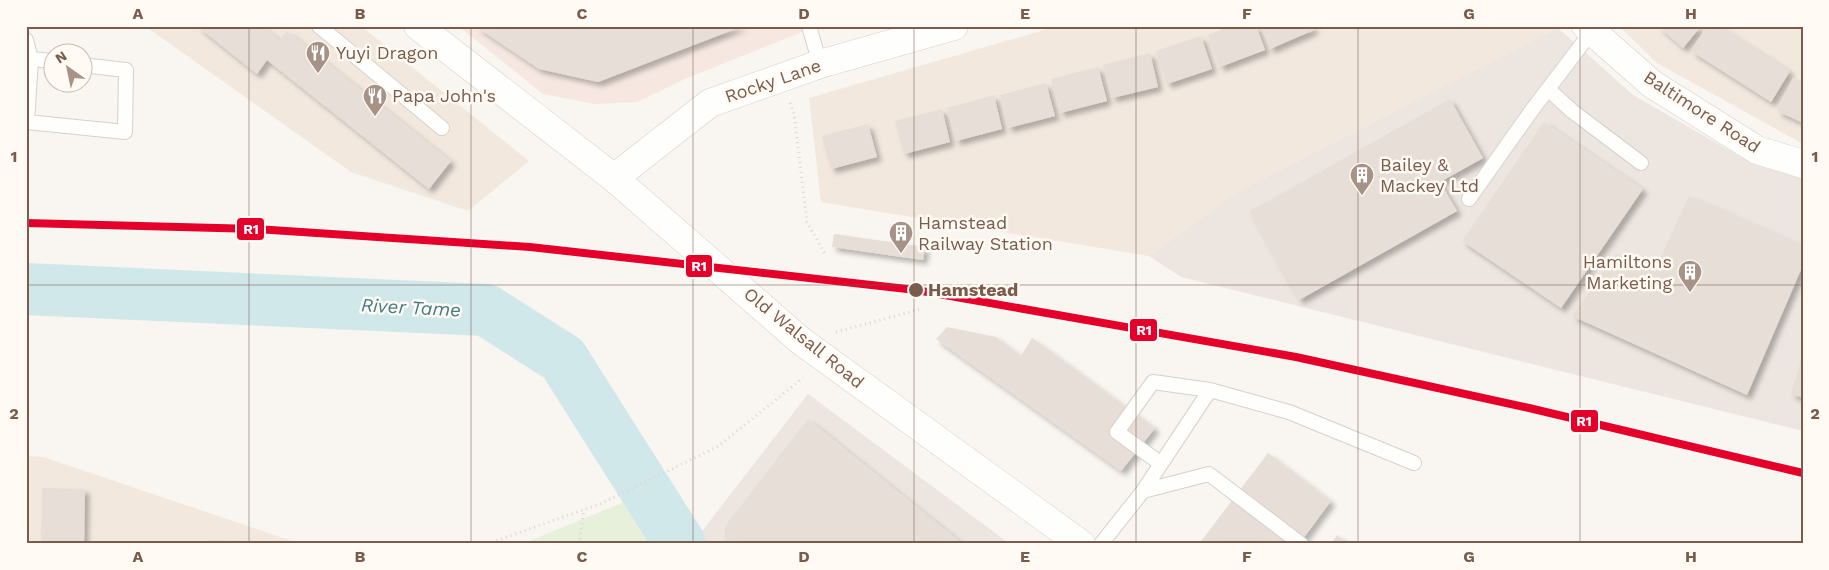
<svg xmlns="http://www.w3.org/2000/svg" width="1829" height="570" viewBox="0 0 1829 570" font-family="'Work Sans',sans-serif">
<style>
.residential{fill:#f2e8de}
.commercial{fill:#f6e8e1}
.industrial{fill:#ede5e0}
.green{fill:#e7f0db}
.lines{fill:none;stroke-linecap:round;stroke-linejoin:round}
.river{stroke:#d0e8ea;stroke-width:52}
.building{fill:#e6ded7;filter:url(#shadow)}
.service-casing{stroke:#d7d1cb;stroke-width:16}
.minor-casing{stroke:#d7d1cb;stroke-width:29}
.secondary-casing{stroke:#d9d2cb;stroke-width:29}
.path{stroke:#dcd5d0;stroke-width:3;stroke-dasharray:1 4;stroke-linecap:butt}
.service{stroke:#fefefd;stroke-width:14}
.minor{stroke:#fefefd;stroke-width:28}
.secondary{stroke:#fefefd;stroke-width:28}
.rail-1-casing{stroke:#fffaf3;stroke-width:11}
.rail-1{stroke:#e4002b;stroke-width:8}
.grid{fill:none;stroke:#7a5c4d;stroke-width:1;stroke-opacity:0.55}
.stop-dot{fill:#7a5c4d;stroke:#fffaf3;stroke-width:2}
.labels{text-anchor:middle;stroke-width:5;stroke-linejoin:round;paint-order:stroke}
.poi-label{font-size:18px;fill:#7a5c4d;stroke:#fffaf3;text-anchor:start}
.street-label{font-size:18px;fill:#7a5c4d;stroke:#fffaf3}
.stop-label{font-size:18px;font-weight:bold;fill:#7a5c4d;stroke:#fffaf3;text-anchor:start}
.water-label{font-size:19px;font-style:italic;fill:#437c86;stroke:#fffaf3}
.line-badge{stroke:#fffaf3;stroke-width:2}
.badge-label{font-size:14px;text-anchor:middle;font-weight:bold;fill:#fff}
.neatline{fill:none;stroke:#7a5c4d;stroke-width:2}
.grid-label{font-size:16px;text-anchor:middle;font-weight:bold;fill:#7a5c4d}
</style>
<defs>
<filter id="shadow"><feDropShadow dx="4.5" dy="4.5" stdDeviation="2.5" flood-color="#0004"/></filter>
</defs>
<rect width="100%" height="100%" fill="#f9f5f0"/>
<path class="residential" d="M145,26h216l168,135 -61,50 -117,-39z
M1058,26h498l2,2 -331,172 -78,56 -328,-54 -12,-104z
M1619,26h184v118l-146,-81z
M26,456l17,1 258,87h-275z"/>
<path class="commercial" d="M458,26h359l-132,53 -48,23 -43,2 -51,-10z"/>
<path class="industrial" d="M1558,28l75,67 113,65 57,19v252l-622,-154 -32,-21 86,-62z
M808,394l202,150h-318z"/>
<path class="green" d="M644,494l48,50h-170z"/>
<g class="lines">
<path class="river" d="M26,289l460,21 77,49 117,185"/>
</g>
<path class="building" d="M197,26h65l18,14 7,-9 164,130 -22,28 -162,-129 -10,14z
M475,26h113l6,3 8,-3h141l-145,56 -59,-13z
M1231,26h25l9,24 -45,17 -12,-32z
M1261,26h52l1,4 -44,19z
M1658,26h43l-18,22z
M1707,26h12l71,45 -19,31 -80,-51z
M1201,36l11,33 -45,15 -11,-33z
M1150,53l8,34 -46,11 -9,-33z
M1098,67l9,34 -47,12 -9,-34z
M1793,78l10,5v40l-26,-12z
M1046,83l9,33 -47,12 -8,-33z
M994,95l8,34 -46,12 -9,-33z
M1450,99l33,59 -43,24 17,29 -158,89 -49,-89z
M942,109l8,33 -46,12 -9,-33z
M1544,122l99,67 -82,119 -99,-67z
M868,124l9,33 -46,12 -9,-33z
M1689,196l114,50v19l-56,130 -175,-79 44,-62 39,15z
M834,234l91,13 -2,13 -91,-13z
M947,327l49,10 25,19 11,-18 123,90 -34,43 -185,-132z
M1802,357h1v41l-12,-4z
M808,419l155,125h-238v-18z
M1268,453l63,48 -32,43h-100z
M42,488l43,1 -1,55h-43z
M1337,535l12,9h-18z
M208,540l37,1v3h-37z"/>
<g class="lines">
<defs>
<path id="service" d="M319,26l123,102
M809,26l11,38
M26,40l5,19 -4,63 98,10 1,-62 -44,-5
M31,59l21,2
M1548,89l24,22 69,52
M1469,199l63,-89 60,-79
M1160,463l-43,-31 36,-50 57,8
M1143,491l67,-101 79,22 125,51
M1101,544l42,-53 66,-17 92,70"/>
<path id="minor" d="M1586,26l66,58 105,66 46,14
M614,178l96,-75 110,-39 134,-38"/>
<path id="secondary" d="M418,26l196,152 187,163 280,203"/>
</defs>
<use href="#service" class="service-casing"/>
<use href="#minor" class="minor-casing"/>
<use href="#secondary" class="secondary-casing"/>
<path class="path" d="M790,103l4,11 13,108 18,32
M836,332l85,-23
M487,544l113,-40 117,-57 86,-69
M579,544l5,-35"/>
<use href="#service" class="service"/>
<use href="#minor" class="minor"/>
<use href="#secondary" class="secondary"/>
<defs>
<path id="rail-1" d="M26,223l230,6 274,18 386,43 380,67 233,51 274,65"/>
</defs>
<use href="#rail-1" class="rail-1-casing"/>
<use href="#rail-1" class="rail-1"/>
</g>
<path class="grid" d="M249,26v518M471,26v518M693,26v518M914,26v518M1136,26v518M1358,26v518M1580,26v518M26,285h1777"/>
<defs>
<symbol id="restaurant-pin" viewBox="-11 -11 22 30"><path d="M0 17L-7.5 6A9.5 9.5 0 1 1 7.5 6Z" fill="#a69286" stroke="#fffaf3"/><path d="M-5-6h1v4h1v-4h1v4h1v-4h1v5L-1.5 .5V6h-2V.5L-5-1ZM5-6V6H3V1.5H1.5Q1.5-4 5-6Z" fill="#fff"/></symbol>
<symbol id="building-pin" viewBox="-11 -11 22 30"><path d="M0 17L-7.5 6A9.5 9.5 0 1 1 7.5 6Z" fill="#a69286" stroke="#fffaf3"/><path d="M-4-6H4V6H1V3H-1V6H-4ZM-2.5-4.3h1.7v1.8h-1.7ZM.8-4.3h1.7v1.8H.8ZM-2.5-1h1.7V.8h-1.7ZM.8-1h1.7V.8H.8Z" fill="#fff"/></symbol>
</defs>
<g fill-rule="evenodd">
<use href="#restaurant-pin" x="304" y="39" width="28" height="38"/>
<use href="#restaurant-pin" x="361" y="82" width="28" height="38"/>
<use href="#building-pin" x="1348" y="161" width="28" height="38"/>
<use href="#building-pin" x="887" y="219" width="28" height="38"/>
<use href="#building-pin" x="1676" y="258" width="28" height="38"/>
</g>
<circle class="stop-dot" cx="916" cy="290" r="8"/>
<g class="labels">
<g class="poi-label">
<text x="336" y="59">Yuyi Dragon</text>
<text x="392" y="102">Papa John's</text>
<text x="1380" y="171">Bailey &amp;<tspan x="1380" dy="21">Mackey Ltd</tspan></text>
<text x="918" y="229">Hamstead<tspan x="918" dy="21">Railway Station</tspan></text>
<text x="1672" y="268" text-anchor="end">Hamiltons<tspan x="1672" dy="21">Marketing</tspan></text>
</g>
<g class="street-label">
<text transform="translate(773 81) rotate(-19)" y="6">Rocky Lane</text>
<text transform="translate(1702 112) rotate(33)" y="6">Baltimore Road</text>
<text transform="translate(804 338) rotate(39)" y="6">Old Walsall Road</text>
</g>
<g class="stop-label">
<text x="928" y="296">Hamstead</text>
</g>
<g class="water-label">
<text transform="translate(411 307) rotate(3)" y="7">River Tame</text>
</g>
</g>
<g class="line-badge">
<rect x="236" y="217" width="29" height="24" rx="5" fill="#e4002b"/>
<rect x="685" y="254" width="28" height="24" rx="5" fill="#e4002b"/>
<rect x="1129" y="318" width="29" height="24" rx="5" fill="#e4002b"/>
<rect x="1570" y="409" width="29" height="24" rx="5" fill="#e4002b"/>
</g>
<g class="badge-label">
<text x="251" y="234">R1</text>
<text x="699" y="271">R1</text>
<text x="1144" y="335">R1</text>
<text x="1584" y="426">R1</text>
</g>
<rect width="1829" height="570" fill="none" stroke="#fffaf3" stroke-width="55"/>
<g transform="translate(68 68) rotate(327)"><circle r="24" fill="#fffaf3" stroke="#cabbb1"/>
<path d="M0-4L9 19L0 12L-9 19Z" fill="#a69286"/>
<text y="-8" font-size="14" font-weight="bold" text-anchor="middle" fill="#7a5c4d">N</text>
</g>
<rect x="28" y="28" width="1774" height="514" class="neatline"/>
<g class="grid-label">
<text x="138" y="19">A</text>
<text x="360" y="19">B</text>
<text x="582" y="19">C</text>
<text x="804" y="19">D</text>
<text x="1025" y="19">E</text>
<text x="1247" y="19">F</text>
<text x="1469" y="19">G</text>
<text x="1691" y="19">H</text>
<text x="14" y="162">1</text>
<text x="1815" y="162">1</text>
<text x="14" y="419">2</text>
<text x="1815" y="419">2</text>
<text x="138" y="562">A</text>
<text x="360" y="562">B</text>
<text x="582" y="562">C</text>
<text x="804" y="562">D</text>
<text x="1025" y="562">E</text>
<text x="1247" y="562">F</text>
<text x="1469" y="562">G</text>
<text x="1691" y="562">H</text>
</g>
</svg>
